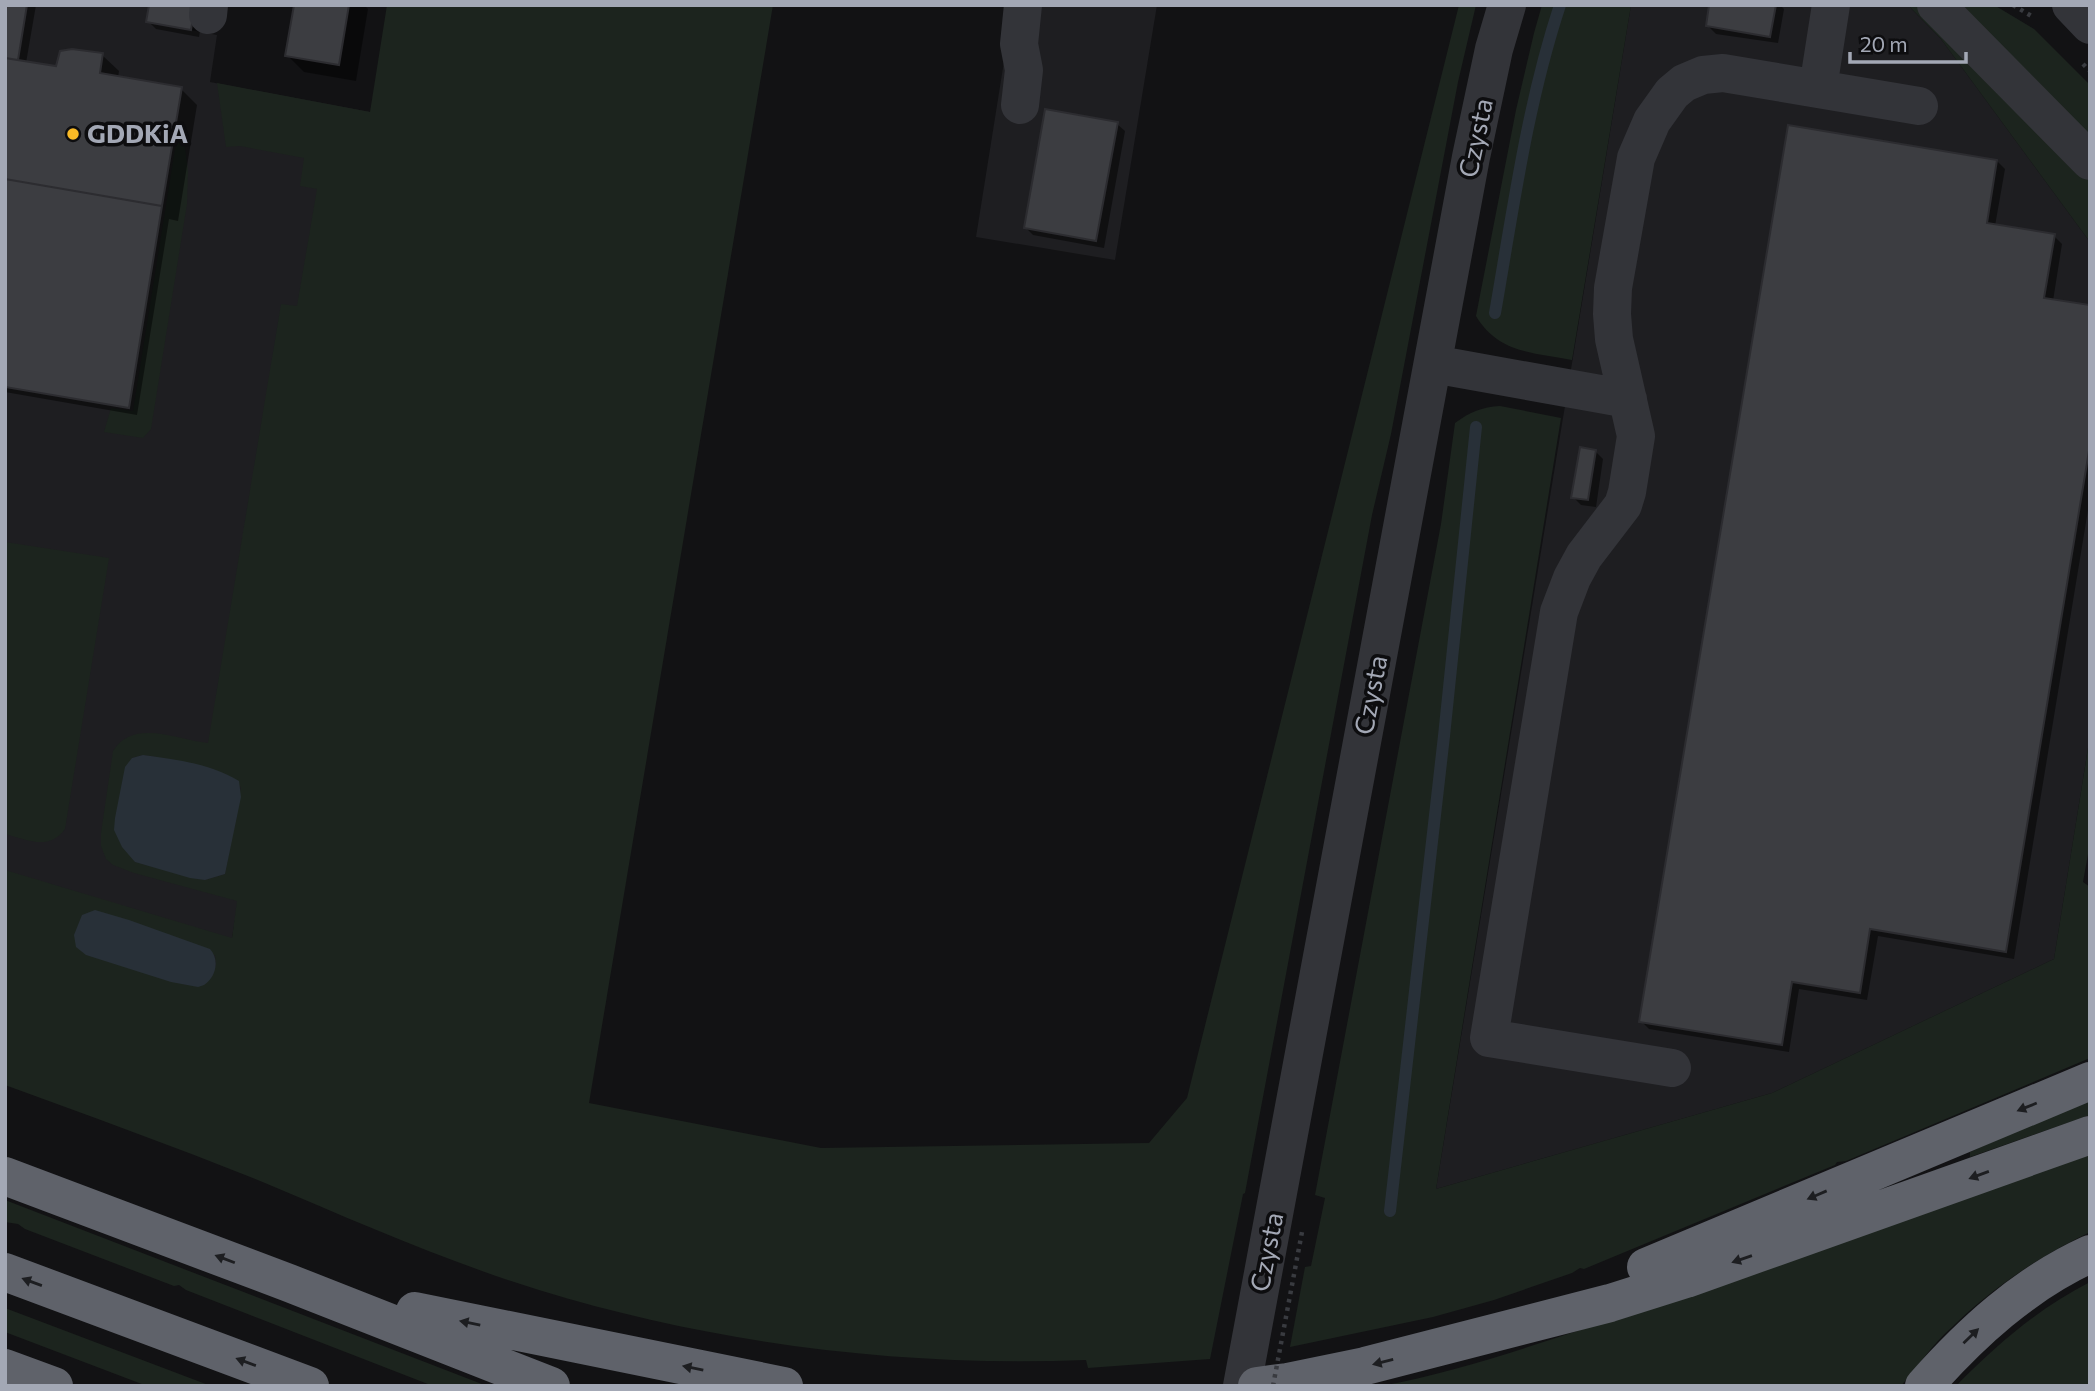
<svg xmlns="http://www.w3.org/2000/svg" width="2095" height="1391" viewBox="0 0 2095 1391" font-family="Commissioner,sans-serif">
<style>
.built{fill:#1e1e21}
.green{fill:#1c241e;fill-rule:evenodd}
.water{fill:#283038}
.shadow{fill:#0007}
.lines{fill:none;stroke-linecap:round;stroke-linejoin:round}
.stream{stroke:#283038;stroke-width:12}
.building{fill:#3c3d41;stroke:#2c2c30;stroke-width:2}
.path{stroke:#393b40;stroke-width:4.5;stroke-dasharray:3.5 5;stroke-linecap:butt}
.minor{stroke:#333439;stroke-width:38}
.highway{stroke:#5f626a;stroke-width:38}
.path-bridge{stroke:#393b40;stroke-width:4.5;stroke-dasharray:3.5 5;stroke-linecap:butt}
.oneway{fill:#1d1e21}
.poi-dot{fill:#f9ba26;stroke:#0d0d0f;stroke-width:2.5}
.labels{text-anchor:middle;stroke-width:7;stroke-linejoin:round;paint-order:stroke}
.poi-label{font-size:26px;font-weight:bold;fill:#a3a8b5;stroke:#0d0d0f;text-anchor:start}
.street-label{font-size:26px;fill:#a3a8b5;stroke:#0d0d0f}
</style>
<rect width="100%" height="100%" fill="#121214"/>
<path class="built" d="M5,5h190l-4,25 26,5 -7,47 160,30 -149,892 -216,-66z
M1013,5h144l-42,255 -139,-23z
M1631,5h277l33,34 149,203v494l-36,223 -282,134 -336,96z"/>
<path class="green" d="M387,5h386l-184,1098 232,45 328,-5 38,-45 272,-1093h17l-18,77 -67,352 -19,81 -127,678 -2,1 -33,165 -122,9 -2,-8c-184,7 -371,-16 -547,-70 -94,-29 -184,-69 -274,-107 -86,-35 -173,-66 -260,-98v-215l227,68 5,-37 -103,-28 -21,-8 -7,-6 -5,-13v-13l12,-82c21,-33 64,-11 95,-8l73,-439 16,2 20,-117 -17,-3 4,-28 -64,-12 -14,1 -9,-64 153,29zM143,755l14,2 84,30 -16,87 -20,6 -70,-18 -3,-104zM87,955h128l1,11 -30,19z
M1542,5h89l-59,355c-38,-7 -74,-7 -96,-44l40,-206 18,-77z
M1908,5h14l168,173v64l-149,-203z
M1949,5h45l40,24 56,56v64z
M179,124h3l6,47 -1,33 -36,225 -8,9 -39,-6 7,-24 22,3z
M1500,406l61,12 -125,771 336,-96 282,-134 36,-223v107l-7,39 7,5v171l-244,103 -9,1 -2,3 -251,104 -4,-1 -8,5 -78,27 -61,17 -143,30 15,-80 6,-1 14,-68 -10,-3 126,-671 14,-101c15,-11 27,-16 45,-17z
M5,542l104,16 -44,271c-16,22 -37,11 -60,5z
M2090,1098v17l-120,42v-5z
M2090,1154v78c-52,25 -98,56 -139,96 -19,17 -34,39 -50,58h-520c86,-16 170,-47 254,-74 152,-50 303,-105 455,-158z
M5,1200l482,186h-54l-247,-96 -7,-5 -5,1 -149,-57 -7,-5 -13,-2z
M2090,1282v104h-134c40,-41 83,-78 134,-104z
M5,1308l206,78h-64l-142,-54z"/>
<path class="water" d="M143,755c31,4 69,9 96,26l2,16 -16,77 -20,6 -15,-2 -55,-16 -13,-15 -8,-17 1,-12 10,-51 7,-9z
M95,910l34,10 81,29c10,11 6,28 -6,36l-6,2 -27,-5 -85,-27 -10,-8 -2,-12 8,-20z"/>
<path class="shadow" d="M5,5h31l-10,58 32,5 44,-13 17,16 -1,7 63,11 16,16 -19,116 -9,-2 -32,196 -132,-23z
M204,5l-5,32 -43,-8 -8,-8z
M295,5h69l4,4 -12,72 -52,-9 -17,-17z
M1711,5h69l4,4 -6,34 -62,-9 -8,-8z
M1117,124l8,7 -21,117 -71,-13 -8,-8z
M1997,161l8,8 -10,57 59,10 8,8 -9,57 37,6v191l-76,461 -136,-23 -11,64 -68,-11 -10,63 -140,-23 -8,-8z
M1595,451l8,8 -7,48 -15,-2 -8,-8z"/>
<g class="lines">
<path class="stream" d="M1495,313c18,-103 32,-208 65,-308
M1390,1211l54,-475 32,-309"/>
</g>
<path class="building" d="M5,5h22l-9,55 -13,-2z
M149,5h46l-4,25 -45,-8z
M294,5h55l-10,60 -54,-9z
M1709,5h67l-6,32 -64,-11z
M72,49l31,4 -3,20 82,14 -20,119 -157,-27v-121l51,8 4,-15z
M1045,109l73,13 -22,119 -72,-13z
M1788,125l209,35 -10,63 68,11 -11,64 46,7v140l-84,507 -136,-23 -10,64 -68,-11 -10,63 -143,-23z
M5,179l157,27 -33,202 -124,-21z
M1580,447l16,3 -8,50 -17,-2z"/>
<g class="lines">
<path class="path" d="M2013,5l20,12
M2083,64l7,7"/>
<path class="minor" d="M1936,5l154,156
M2071,5l19,20
M208,15l1,-10
M1818,88l13,-83
M1020,105l4,-35 -5,-26 4,-39
M1433,364l195,35
M1672,1068l-183,-30 70,-426 13,-34 12,-22 39,-51 4,-13 9,-56 -22,-97 -2,-25 1,-26 23,-130 16,-37 20,-28 12,-10 19,-8 20,-2 196,33
M1242,1386l229,-1229 23,-108 13,-44"/>
<path class="highway" d="M5,1176l284,107 262,103
M1646,1267l444,-186
M5,1272l305,114
M415,1311l369,75
M5,1368l49,18
M1257,1386l30,-4 78,-16 245,-63 76,-24 404,-144
M1924,1386c47,-53 100,-102 166,-132"/>
<path class="path-bridge" d="M1273,1386l29,-154"/>
</g>
<defs><path id="oneway-solid" d="M-6-.8H1V-3.2L6.5 0L1 3.2V.8H-6Z" transform="scale(1.75)"/></defs>
<g class="oneway">
<use href="#oneway-solid" transform="translate(2027 1107) rotate(158)"/>
<use href="#oneway-solid" transform="translate(1979 1175) rotate(160)"/>
<use href="#oneway-solid" transform="translate(1817 1195) rotate(157)"/>
<use href="#oneway-solid" transform="translate(225 1259) rotate(-159)"/>
<use href="#oneway-solid" transform="translate(1742 1259) rotate(161)"/>
<use href="#oneway-solid" transform="translate(32 1282) rotate(-160)"/>
<use href="#oneway-solid" transform="translate(470 1323) rotate(-168)"/>
<use href="#oneway-solid" transform="translate(1971 1336) rotate(-44)"/>
<use href="#oneway-solid" transform="translate(246 1362) rotate(-160)"/>
<use href="#oneway-solid" transform="translate(1383 1362) rotate(166)"/>
<use href="#oneway-solid" transform="translate(693 1368) rotate(-169)"/>
</g>
<circle class="poi-dot" cx="73" cy="134" r="7"/>
<g class="labels">
<g class="poi-label">
<text x="87" y="143">GDDKiA</text>
</g>
<g class="street-label">
<text transform="translate(1476 138) rotate(-78)" y="9">Czysta</text>
<text transform="translate(1371 695) rotate(-79)" y="9">Czysta</text>
<text transform="translate(1267 1252) rotate(-79)" y="9">Czysta</text>
</g>
</g>
<rect width="2095" height="1391" fill="none" stroke="#a3a8b5" stroke-width="14"/>
<path d="M1850 52v10h116v-10" fill="none" stroke="#a3a8b5" stroke-width="3.5"/>
<text x="1860" y="52" font-size="21" fill="#a3a8b5" stroke="#0d0d0f" stroke-width="5" paint-order="stroke">20 m</text>
</svg>
